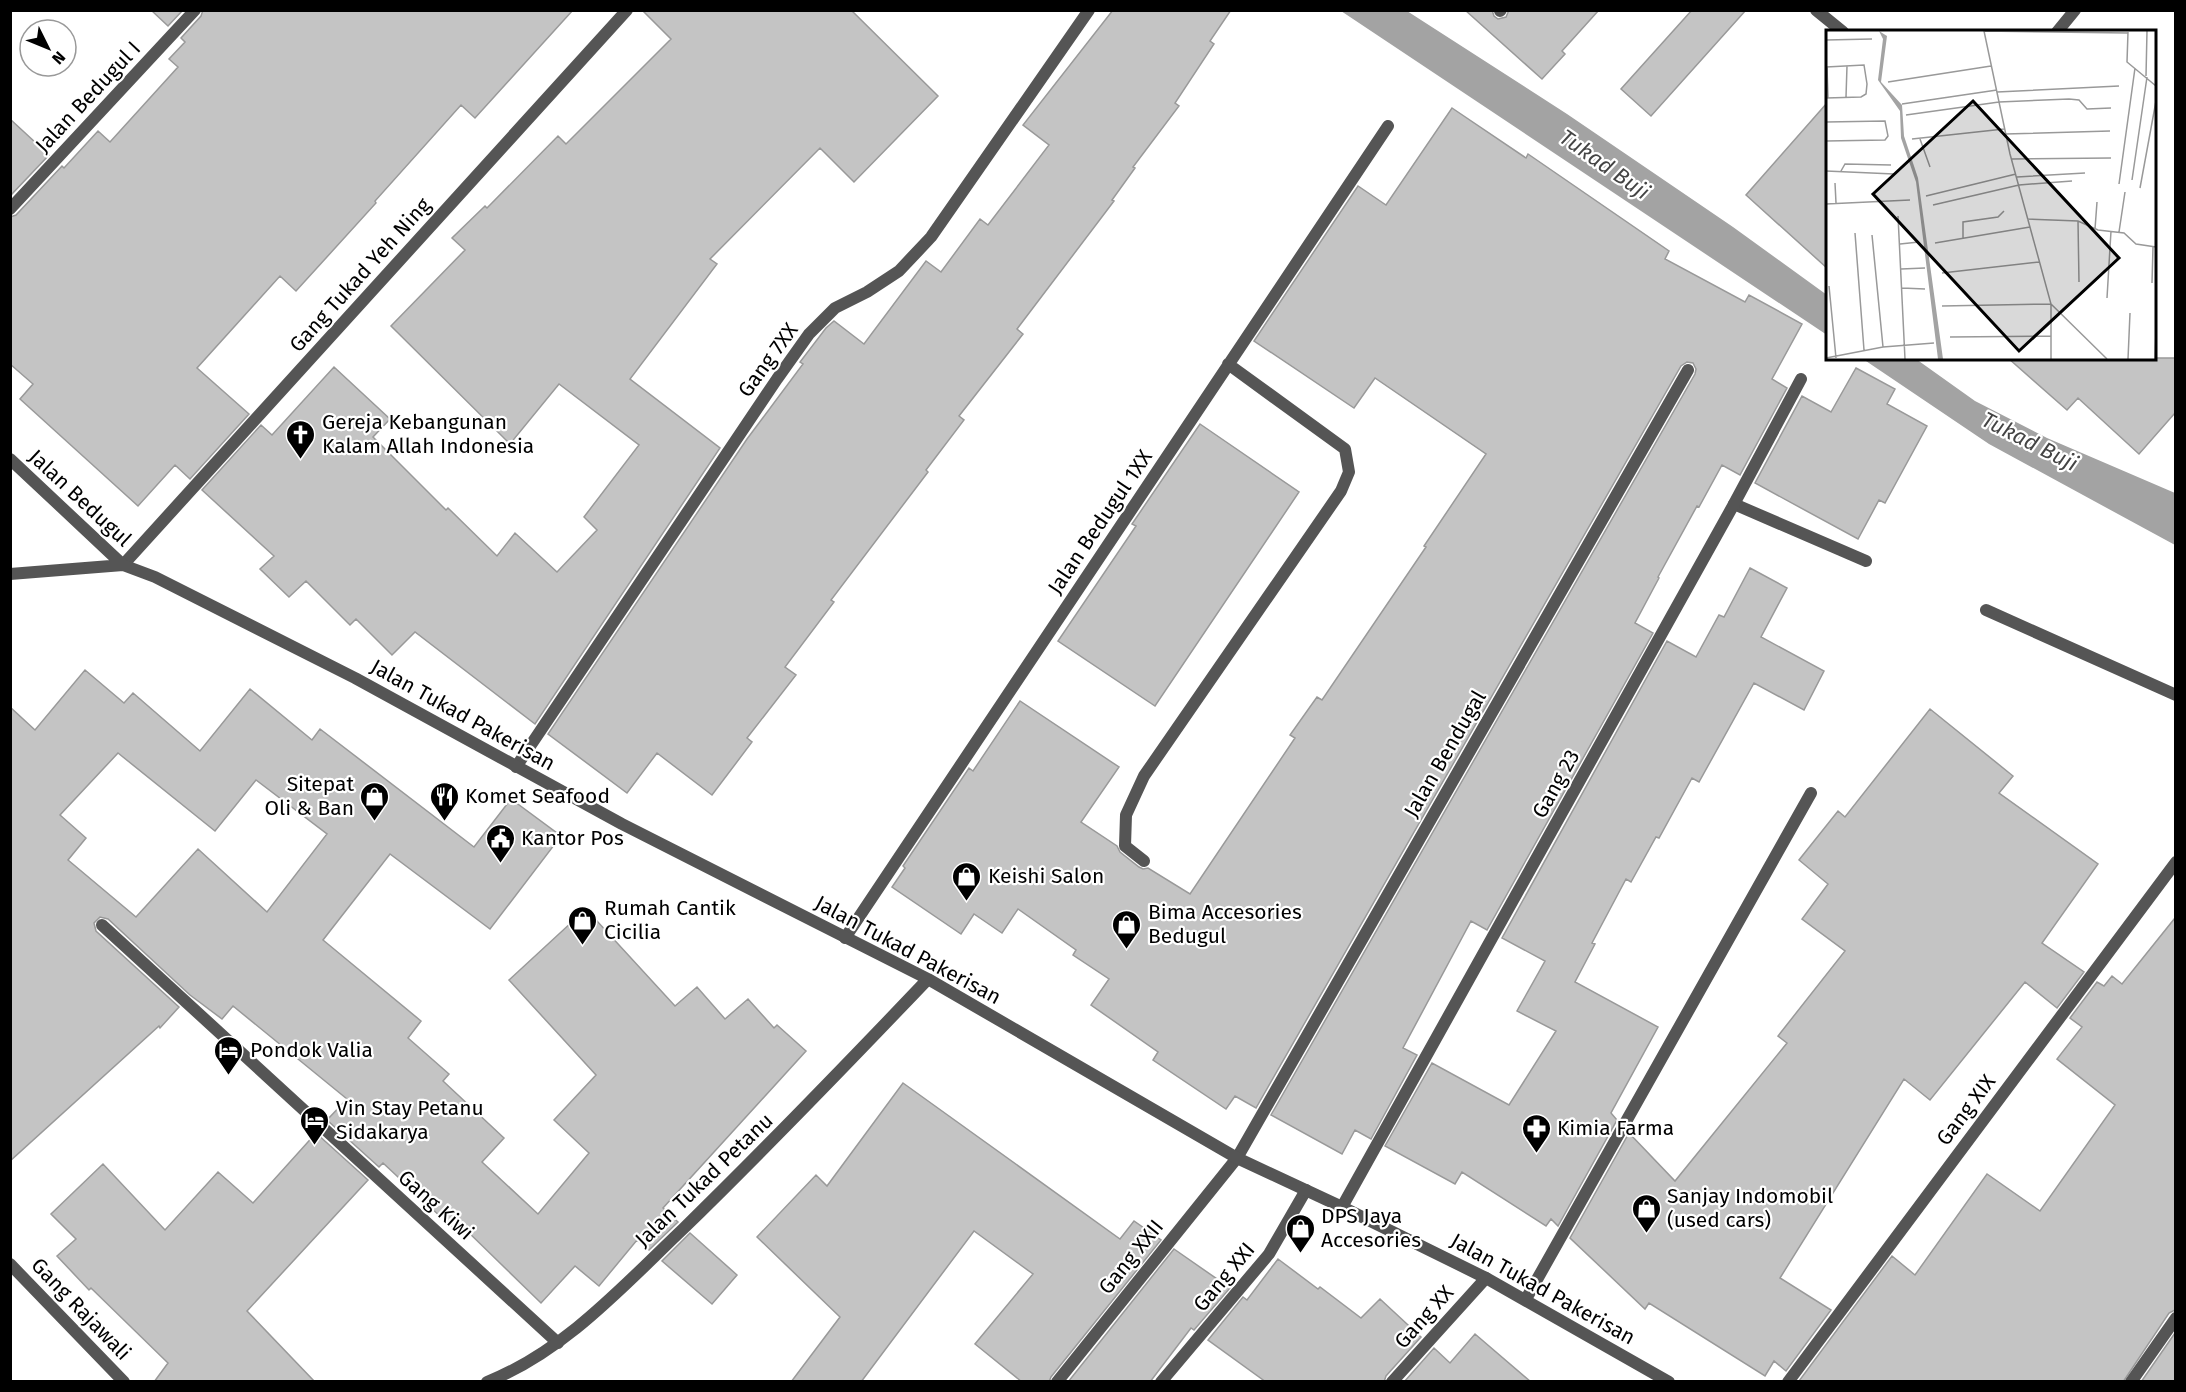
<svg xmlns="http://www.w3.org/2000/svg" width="2186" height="1392" viewBox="0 0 2186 1392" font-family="'Fira Sans',sans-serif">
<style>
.water{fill:#a3a3a3}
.building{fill:#c4c4c4;stroke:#999;stroke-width:1.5;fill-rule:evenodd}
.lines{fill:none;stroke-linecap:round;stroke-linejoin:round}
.service{stroke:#555;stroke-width:12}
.minor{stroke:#555;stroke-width:12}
.tertiary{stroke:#555;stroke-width:12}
.labels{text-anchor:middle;stroke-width:4.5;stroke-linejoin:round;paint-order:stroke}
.street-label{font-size:21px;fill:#000;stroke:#fff}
.poi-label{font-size:21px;fill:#000;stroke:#fff;text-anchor:start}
.water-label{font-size:22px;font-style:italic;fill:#444;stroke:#fff}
.inset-road{fill:none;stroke:#999;stroke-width:1.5}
.view{fill:#000;fill-opacity:0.15;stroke:#000;stroke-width:3}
.inset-edge{fill:none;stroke:#000;stroke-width:3}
</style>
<rect width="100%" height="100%" fill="#fff"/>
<path class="water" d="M1341,11h66l160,103 166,113 94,68v40z
M1863,359h53l59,42 72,37 128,55v52l-186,-101z"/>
<path class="building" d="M151,10h32l-15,16z
M203,10h370l-98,108 -14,-13 -86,96 1,2 -80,88 -16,-15 -83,92 52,46 -59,65 -15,-14 -37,41 -118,-107 13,-15 -23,-20v-147l6,-2 46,-49 2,2 34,-37 12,11 68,-75 -9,-8 16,-17 -4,-4 20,-22z
M642,10h209l87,86 -84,86 -34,-34 -110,111 7,5 -87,115 90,69 -185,276 -120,-92 -23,23 -36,-36 -6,6 -44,-44 -17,16 -29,-28 14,-13 -72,-66 59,-65 11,10 62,-68 56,52 -17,18 73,73 2,-2 49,48 18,-23 42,39 40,-42 -13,-13 55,-72 -80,-61 -49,60 -119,-118 74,-76 -13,-12 33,-32 2,2 71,-72 8,8 105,-105z
M1113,10h118l-21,31 4,3 -39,59 4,3 -46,61 2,1 -23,32 2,1 -97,128 6,5 -64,82 5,4 -38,50 2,2 -97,128 3,2 -49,65 11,8 -49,63 5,4 -40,53 -55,-42 -30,40 -79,-59 199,-295 56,-75 -3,-2 26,-34 8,-7 30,23 62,-83 15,11 39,-53 8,6 61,-80 -26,-20z
M1465,10h27l2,6 4,3 8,-2 3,-7h90l-37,41 3,3 -23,25z
M1692,10h54l-95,106 -30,-27z
M1827,103v165l-81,-73z
M1452,108l74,50 2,-4 141,97 -4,8 80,43 4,-7 53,29 -30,55 15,9 -47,87 -18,-10 -23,42 -2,-1 -39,71 1,1 -24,45 18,10 -166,297 -16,-9 -68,127 14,7 -46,84 -16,-9 -13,24 -71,-39 424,-741 1,-5 -3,-6 -6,-1 -6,4 -425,742 -21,-12 -9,13 -73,-49 5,-8 -67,-47 18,-26 -36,-24 3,-5 -58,-41 -16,24 -28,-19 -13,20 -69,-47 13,-19 -2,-2 66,-98 4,3 47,-70 99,66 -38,55 36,24 3,6 19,15 4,2 5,-1 42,26 105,-156 -5,-3 27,-38 5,3 104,-153 -2,-1 62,-92 -111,-76 -21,30 -100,-67 104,-155 28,19z
M10,119l39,36 -39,41z
M2008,358h167v55l-36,41 -61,-56 -11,12z
M1856,368l39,21 -8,15 40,22 -42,77 -6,-3 -21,39 -103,-56 47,-87 29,16z
M1200,424l99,68 -144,214 -97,-65 78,-115 -4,-2z
M1750,568l37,20 -26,49 63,34 -20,39 -50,-27 -55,99 -7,-4 -33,60 -3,-1 -25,45 -5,-3 -34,64 3,1 -20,38 83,45 -47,86 6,7 -59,106 -7,-7 -5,7 -84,-54 -7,12 -70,-38 47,-83 77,42 47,-74 -39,-20 28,-50 -43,-23 165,-297 29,16 23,-42 5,2z
M85,670l39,33 9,-10 67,58 50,-62 62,51 8,-11 154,118 37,-48 50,37 -71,93 -100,-75 -67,86 98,81 -13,17 41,36 -6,7 61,57 -22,24 56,52 51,-61 -35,-33 42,-45 -87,-95 77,-71 89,97 22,-19 28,32 23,-20 26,29 3,-3 29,26 -143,157 15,14 -29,28 -12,-10 -38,46 -24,-20 -34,37 -78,-76 -5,6 -75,-70 -4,4 -52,-47 20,-21 -114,-93 -11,13 -32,-24 -82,-76 -8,-2 -6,6 2,8 83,76 -19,21 -1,-2 -149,135v-454l25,23zM118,753l97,78 41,-51 71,54 -60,78 -69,-63 -62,68 -68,-57 18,-22 -26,-23z
M1930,709l83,67 -14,17 99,71 -56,79 42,29 -27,36 -32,-26 -95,118 -26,-21 -124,199 51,32 -45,61 -12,-10 -9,15 -116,-73 -4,6 -75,-71 59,-105 46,48 112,-138 -9,-7 67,-85 -43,-32 26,-35 -29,-24 39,-49 7,6z
M2175,918v392l-6,3 -46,69 -324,-1 93,-125 23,19 72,-101 53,37 75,-106 -58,-46 25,-32 -12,-9 27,-36 7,4 8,-10 10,8z
M903,1083l217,156 14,-18 27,19 -110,137 -2,5h-27l-47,-38 58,-70 -59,-43 -113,151h-70l49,-65 -83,-80 59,-62 11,11z
M316,1133l52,47 -121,131 68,71h-161l14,-19 -77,-75 -2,2 -32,-34 19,-17 -25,-25 52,-50 62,66 53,-58 35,31z
M690,1233l47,42 -25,29 -50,-43z
M1174,1249l56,39 -36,42 -3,-2 -41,54h-82z
M1278,1259l40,30 2,-2 41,31 19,-19 41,38 -35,39 -2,6h-118l-58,-42 35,-43 4,3z
M2175,1333v49h-34z
M1475,1334l56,48h-127l30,-34 16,15z"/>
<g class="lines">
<path class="service" d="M1734,504l132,57
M1526,1299l285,-506"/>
<path class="minor" d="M1816,10l27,22
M1500,11l1,-1
M2057,32l18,-22
M10,209l185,-199
M123,565l504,-555
M1986,610l190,85
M516,767l261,-388 32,-45 26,-26 32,-16 32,-21 32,-34 158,-227
M1144,861l-19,-15 1,-31 18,-39 197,-285 8,-19 -4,-23 -117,-85
M102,925l456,418
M845,938l543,-812
M1342,1207l392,-703 67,-125
M10,1264l114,118
M1057,1382l180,-224 451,-788
M1161,1382l108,-128 37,-64
M1392,1382l94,-104
M1788,1382l388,-520
M2131,1382l45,-64"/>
<path class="tertiary" d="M10,459l113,106 32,12 200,101 267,146 306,155 309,179 105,49 144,71 183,104
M10,574l113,-9
M487,1382c78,-31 136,-96 196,-153 83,-81 164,-165 245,-250"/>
</g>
<defs>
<symbol id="church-pin" viewBox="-11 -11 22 30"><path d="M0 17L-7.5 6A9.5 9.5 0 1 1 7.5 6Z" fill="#000" stroke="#fff"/><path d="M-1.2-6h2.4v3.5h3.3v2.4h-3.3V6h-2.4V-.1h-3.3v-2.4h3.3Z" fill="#fff"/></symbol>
<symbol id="shop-pin" viewBox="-11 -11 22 30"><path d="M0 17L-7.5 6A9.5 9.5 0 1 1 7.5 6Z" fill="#000" stroke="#fff"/><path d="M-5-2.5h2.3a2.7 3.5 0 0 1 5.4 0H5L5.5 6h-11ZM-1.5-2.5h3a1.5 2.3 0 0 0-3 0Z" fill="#fff"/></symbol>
<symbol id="restaurant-pin" viewBox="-11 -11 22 30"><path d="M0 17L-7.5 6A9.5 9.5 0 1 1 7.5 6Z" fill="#000" stroke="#fff"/><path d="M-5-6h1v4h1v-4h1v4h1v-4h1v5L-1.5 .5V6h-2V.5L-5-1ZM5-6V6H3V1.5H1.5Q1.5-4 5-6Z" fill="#fff"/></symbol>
<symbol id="civic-pin" viewBox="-11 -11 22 30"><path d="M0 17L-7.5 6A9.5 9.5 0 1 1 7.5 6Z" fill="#000" stroke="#fff"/><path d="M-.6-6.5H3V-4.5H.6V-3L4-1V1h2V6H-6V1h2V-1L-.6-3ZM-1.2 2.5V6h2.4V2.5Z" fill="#fff"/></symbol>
<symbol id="hotel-pin" viewBox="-11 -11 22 30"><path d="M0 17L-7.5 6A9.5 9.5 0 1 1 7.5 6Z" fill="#000" stroke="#fff"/><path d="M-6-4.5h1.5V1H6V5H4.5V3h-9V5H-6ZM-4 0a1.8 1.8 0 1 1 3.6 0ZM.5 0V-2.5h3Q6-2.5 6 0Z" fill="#fff"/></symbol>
<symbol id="pharmacy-pin" viewBox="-11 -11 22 30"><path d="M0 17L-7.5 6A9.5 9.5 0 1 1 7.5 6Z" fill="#000" stroke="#fff"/><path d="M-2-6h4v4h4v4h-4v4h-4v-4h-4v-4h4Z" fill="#fff"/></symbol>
</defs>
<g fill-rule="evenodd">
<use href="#church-pin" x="284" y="418" width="33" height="45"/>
<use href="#shop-pin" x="358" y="780" width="33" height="45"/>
<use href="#restaurant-pin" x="428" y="780" width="33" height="45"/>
<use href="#civic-pin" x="484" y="822" width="33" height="45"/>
<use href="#shop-pin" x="950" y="860" width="33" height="45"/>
<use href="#shop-pin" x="566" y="904" width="33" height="45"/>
<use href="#shop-pin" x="1110" y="908" width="33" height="45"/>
<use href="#hotel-pin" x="212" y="1034" width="33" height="45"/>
<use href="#hotel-pin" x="298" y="1104" width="33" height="45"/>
<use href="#pharmacy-pin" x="1520" y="1112" width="33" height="45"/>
<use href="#shop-pin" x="1630" y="1192" width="33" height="45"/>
<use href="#shop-pin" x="1284" y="1212" width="33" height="45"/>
</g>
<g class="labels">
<g class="street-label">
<text transform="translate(88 97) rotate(-47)" y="7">Jalan Bedugul I</text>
<text transform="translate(360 275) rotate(-48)" y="7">Gang Tukad Yeh Ning</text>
<text transform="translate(768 360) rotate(-54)" y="7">Gang 7XX</text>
<text transform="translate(80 498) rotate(43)" y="7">Jalan Bedugul</text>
<text transform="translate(1100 522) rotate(-56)" y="7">Jalan Bedugul 1XX</text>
<text transform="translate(463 715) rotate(29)" y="7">Jalan Tukad Pakerisan</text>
<text transform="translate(1445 754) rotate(-60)" y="7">Jalan Bendugal</text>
<text transform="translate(1556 784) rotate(-61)" y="7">Gang 23</text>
<text transform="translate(908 950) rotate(28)" y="7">Jalan Tukad Pakerisan</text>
<text transform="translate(1966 1110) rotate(-53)" y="7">Gang XIX</text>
<text transform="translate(704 1180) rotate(-44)" y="7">Jalan Tukad Petanu</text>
<text transform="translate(436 1205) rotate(42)" y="7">Gang Kiwi</text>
<text transform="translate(1131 1257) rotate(-51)" y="7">Gang XXII</text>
<text transform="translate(1224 1277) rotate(-50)" y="7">Gang XXI</text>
<text transform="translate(1543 1289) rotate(29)" y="7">Jalan Tukad Pakerisan</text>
<text transform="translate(81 1309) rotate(46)" y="7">Gang Rajawali</text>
<text transform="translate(1424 1317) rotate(-48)" y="7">Gang XX</text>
</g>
<g class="poi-label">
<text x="322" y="429">Gereja Kebangunan<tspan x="322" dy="24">Kalam Allah Indonesia</tspan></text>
<text x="354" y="791" text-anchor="end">Sitepat<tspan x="354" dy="24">Oli &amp; Ban</tspan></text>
<text x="465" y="803">Komet Seafood</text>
<text x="521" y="845">Kantor Pos</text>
<text x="988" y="883">Keishi Salon</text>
<text x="604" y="915">Rumah Cantik<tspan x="604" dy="24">Cicilia</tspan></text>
<text x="1148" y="919">Bima Accesories<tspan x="1148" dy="24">Bedugul</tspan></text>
<text x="250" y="1057">Pondok Valia</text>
<text x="336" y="1115">Vin Stay Petanu<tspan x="336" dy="24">Sidakarya</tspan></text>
<text x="1557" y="1135">Kimia Farma</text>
<text x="1667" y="1203">Sanjay Indomobil<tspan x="1667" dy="24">(used cars)</tspan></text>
<text x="1321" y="1223">DPS Jaya<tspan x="1321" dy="24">Accesories</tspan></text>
</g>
<g class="water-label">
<text transform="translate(1605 164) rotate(35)" y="8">Tukad Buji</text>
<text transform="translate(2030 441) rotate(27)" y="8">Tukad Buji</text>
</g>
</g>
<g transform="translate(1826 30)">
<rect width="330" height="330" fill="#fff"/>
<path d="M53,1l8,5 -6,46 21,23 2,31 14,42 25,181h-5l-22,-177 -15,-44 -1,-27 -22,-31 5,-41z" fill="#a3a3a3"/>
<path class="inset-road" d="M302,2l-1,30 29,24M0,10l46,-1M0,37l38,-2 3,19 -1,10 -5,3 -35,1M1,37l1,31M320,46l1,-45M62,52l103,-16M171,62l122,-6M20,67l1,-31M76,74l95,-14M80,85l93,-13 70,-3 10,1 8,9 24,-1M0,92l59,-1 3,15 -3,4 -59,1M179,104l105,-3M86,109l92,-10M94,109l10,28M185,129l100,-1M0,141l68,3M15,141l4,-7 46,1M191,147l68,-4M306,150l15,-103M9,153l1,20M293,154l16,-116M314,158l16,-87M100,166l90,-22M0,174l84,-4M107,175l86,-20 53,-4M72,186l7,143M201,189l51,2 20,9 26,3 12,11 20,3M252,191l1,61M269,199l2,-27M293,202l6,-40M29,203l9,117M46,205l11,112M137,208v-16l35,-5 6,-6M109,213l95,-16M74,214l19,-2M75,239l24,-1M116,243l97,-11M326,253l1,-36M3,256l7,72M76,258l23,1M281,268l4,-67M225,274l56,55M116,276l109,-2M124,307l101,-1M0,328l57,-11 51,-4M225,329v-55l-41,-150 -26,-123 144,2M302,329l2,-46M329,329l1,-28"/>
<path class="view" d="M147,71l146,157 -100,93 -146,-157z"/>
<rect width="330" height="330" class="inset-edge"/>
</g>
<rect width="2186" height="1392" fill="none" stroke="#000000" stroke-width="24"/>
<g transform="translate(48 48) rotate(133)"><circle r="28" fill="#ffffff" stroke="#999999" stroke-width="1.5"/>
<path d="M0-4.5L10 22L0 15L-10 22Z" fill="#000000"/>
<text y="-9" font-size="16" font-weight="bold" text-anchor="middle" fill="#000000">N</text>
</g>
</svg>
